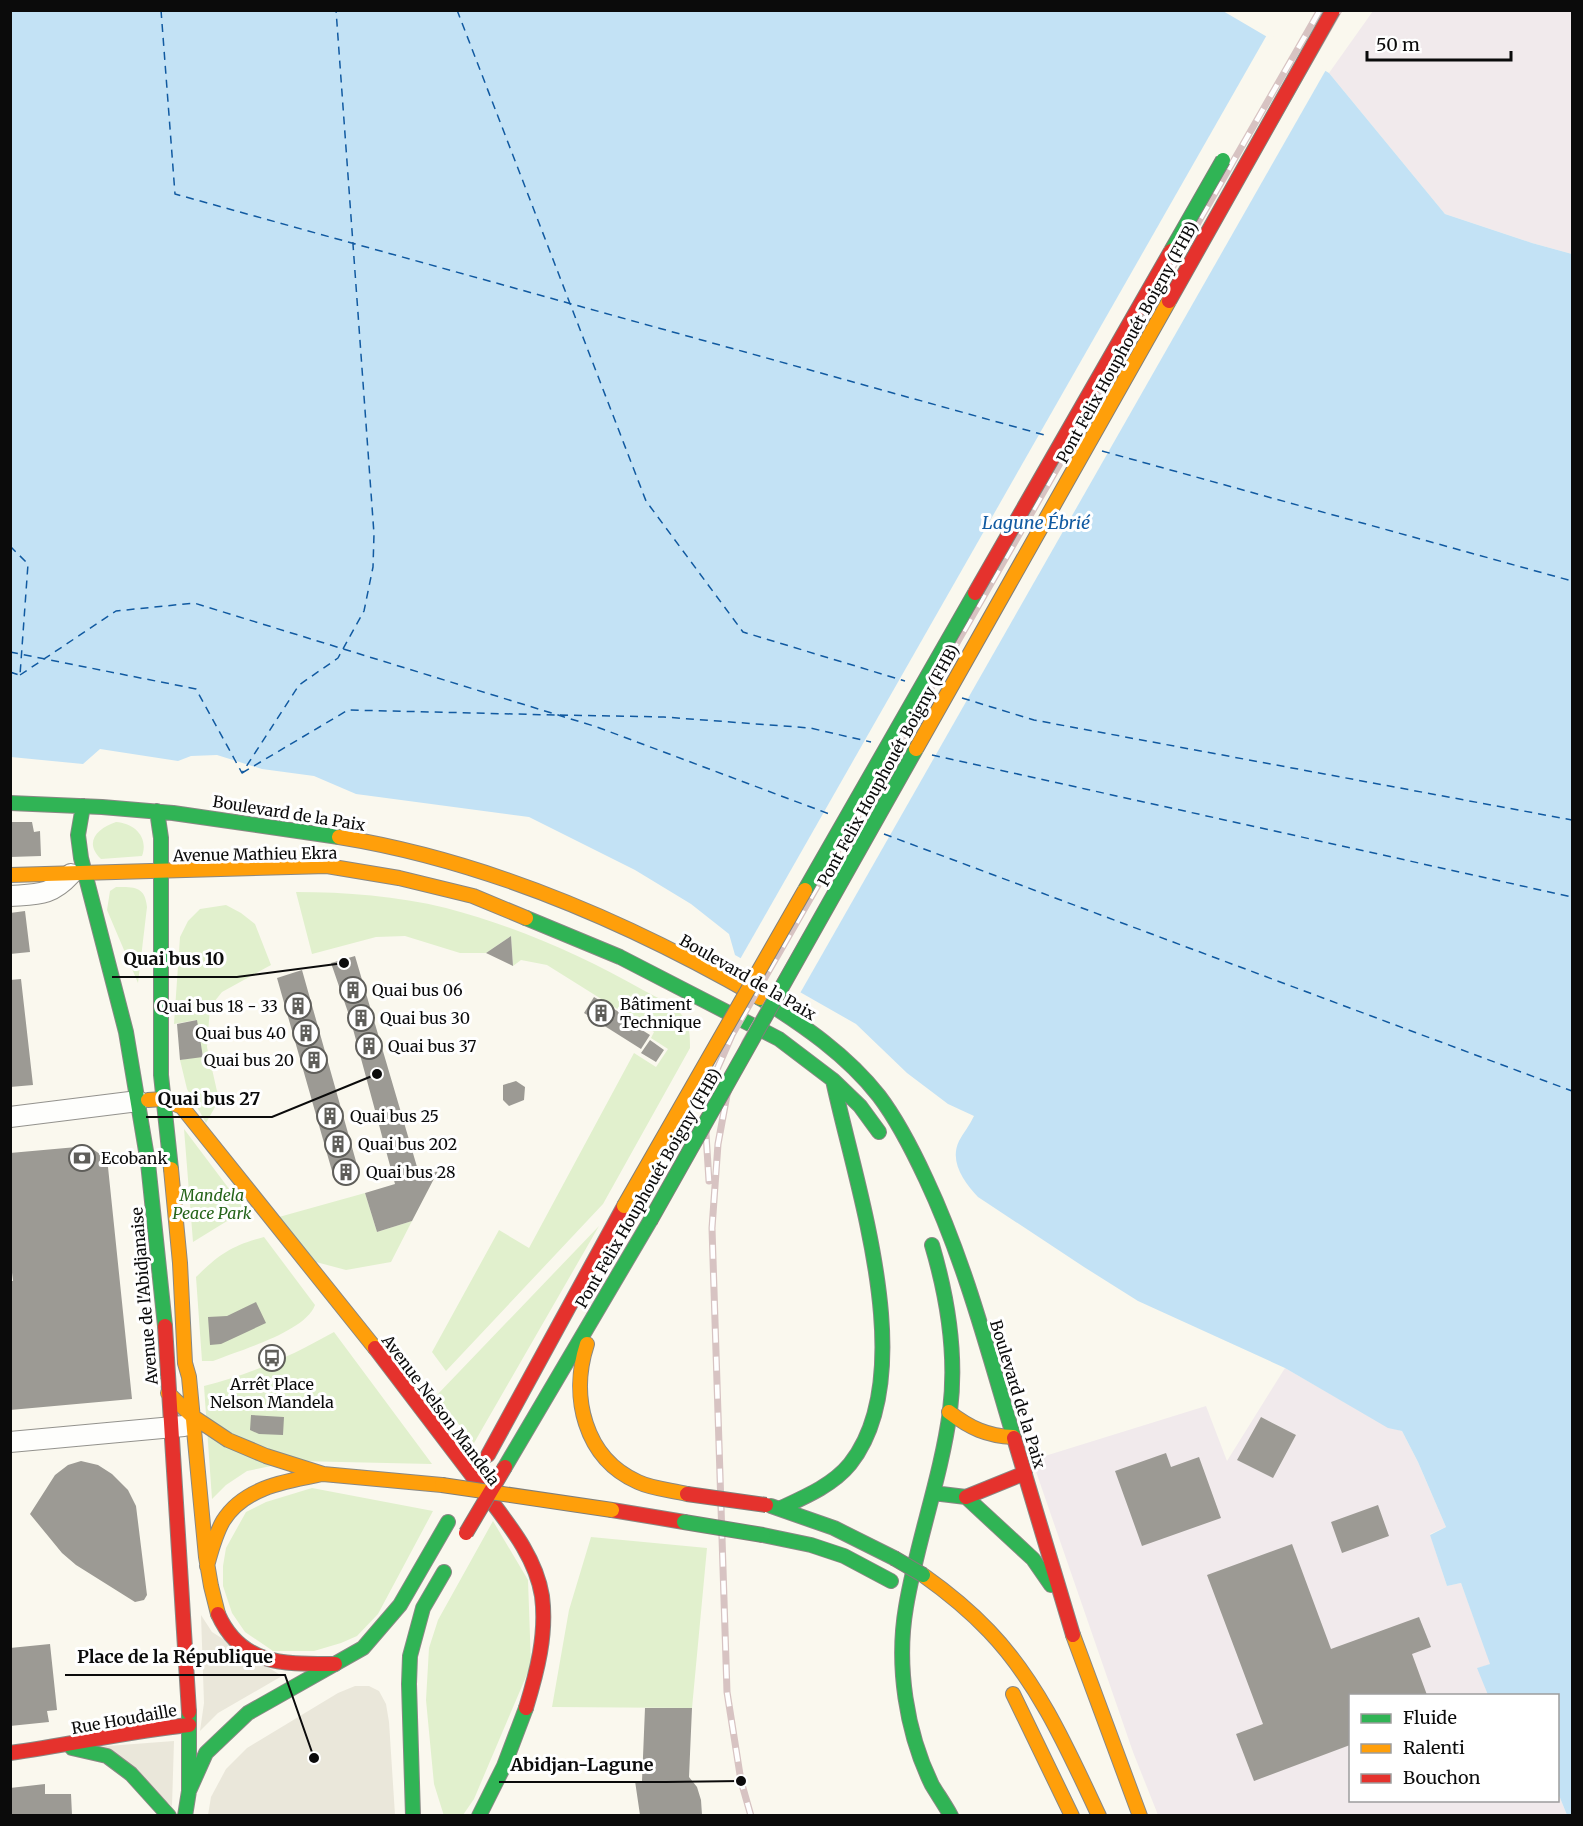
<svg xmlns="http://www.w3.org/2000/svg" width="1583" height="1826" viewBox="0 0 1583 1826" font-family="Merriweather,serif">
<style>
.industrial{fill:#f1eaec}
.green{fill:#e1f0cd}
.plaza{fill:#eae7da}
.water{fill:#c3e2f5}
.pier{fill:#faf8ee}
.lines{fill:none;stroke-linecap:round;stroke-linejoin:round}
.ferry{stroke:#115aa1;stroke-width:1.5;stroke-dasharray:8 6;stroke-linecap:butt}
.building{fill:#9c9a94}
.street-casing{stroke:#93928d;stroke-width:22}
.fast-casing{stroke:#898884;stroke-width:16}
.slow-casing{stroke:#898884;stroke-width:16}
.jam-casing{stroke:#898884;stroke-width:16}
.street{stroke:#fefefc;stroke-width:20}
.fast{stroke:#30b455;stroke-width:14}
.slow{stroke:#ff9f0a;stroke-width:14}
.jam{stroke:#e5322d;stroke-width:14}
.rail-casing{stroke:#d7c3c2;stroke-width:7}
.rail{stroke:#fff;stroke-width:4.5;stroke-dasharray:14;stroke-linecap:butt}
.fast-bridge-casing{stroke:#807f7a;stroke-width:16;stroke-linecap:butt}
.slow-bridge-casing{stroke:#807f7a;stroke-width:16;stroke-linecap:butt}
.jam-bridge-casing{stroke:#807f7a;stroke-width:16;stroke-linecap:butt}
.fast-bridge{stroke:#30b455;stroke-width:14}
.slow-bridge{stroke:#ff9f0a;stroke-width:14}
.jam-bridge{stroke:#e5322d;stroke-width:14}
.labels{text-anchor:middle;stroke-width:6;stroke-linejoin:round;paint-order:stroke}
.street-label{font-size:16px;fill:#0b0b0b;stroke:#fff}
.poi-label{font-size:16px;fill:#0b0b0b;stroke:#fff;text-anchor:start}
.park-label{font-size:16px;font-style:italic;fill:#25641a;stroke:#fff}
.water-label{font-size:18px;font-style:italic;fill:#115aa1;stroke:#fff}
.leader{fill:none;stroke:#0b0b0b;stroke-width:2}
.callout-dot{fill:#0b0b0b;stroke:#fff;stroke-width:2}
.callout-label{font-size:18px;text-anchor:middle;font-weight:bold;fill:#0b0b0b;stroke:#fff;stroke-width:6;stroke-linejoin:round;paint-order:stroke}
</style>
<rect width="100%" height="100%" fill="#faf8ee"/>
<path class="industrial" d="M1373,11h199v243l-40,-11 -87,-29 -116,-141z
M1285,1368l103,59 14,4 16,31 28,65 -16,7 17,52 14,-3 30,81 -13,4 10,27 -138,1v104h208v-7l9,22h-409l-25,-63 -101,-292 174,-54 21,55z"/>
<path class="green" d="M116,822c18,1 33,15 26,34l-41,3c-18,-17 -3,-31 15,-37z
M116,887c18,0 29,-1 31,20l-9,76 -31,-73 3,-19z
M296,892c50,0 101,4 150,16 69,18 135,47 197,82 12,7 29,13 38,24 9,11 9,20 9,34l-87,156 -157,167 -14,-19 67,-122 30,18 105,-195 22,14 12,-18 -17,-11 3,-6 -107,-67 -26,-5 -8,6 -2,-30 -25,17h-26l-55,-17 -29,1 -64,17z
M226,905l15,8 14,11 16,41 -49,27 -12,15 -3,40 12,53 -13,23 -19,-34 -7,-29 23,-4 -7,-36 -22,4 6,-87 8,-16 12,-12z
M184,1129l61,81 -52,32z
M365,1193l12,39 35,-11 -21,41 -45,8 -30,-8 -37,-45z
M599,1226l-125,217 -38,-47z
M264,1237l51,68c-10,27 -75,45 -102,56h-11l-6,-84c23,-23 37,-32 68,-40z
M334,1332l98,132 -136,-3 -49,10 -21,14 -14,14 -8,-113c46,-11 89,-31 130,-54z
M312,1488l121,23 -55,103 -21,22 -16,7 -27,8h-41l-28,-19 -13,-19 -9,-27v-20l3,-18 20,-36 20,-10z
M493,1521l35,59 3,85 -57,134 -11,16 -19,1 -10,-32 -8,-84 3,-52 9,-28z
M591,1537l116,11 -15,160 -140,-1 17,-97z"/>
<path class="plaza" d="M201,1615l11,17 70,44 -64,37 -18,18 4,-28z
M355,1686h14l10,5 7,13 3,18 6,93h-187l3,-18 15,-28 21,-21 91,-55z
M174,1741l-2,65 -78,-59z"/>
<path class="water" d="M10,11h1213l106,62 116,141 87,29 40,11v1561h-5l-9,-22v-97l-70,-1 -11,-27 13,-4 -29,-81 -14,3 -17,-51 16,-8 -28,-65 -16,-31 -14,-3 -103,-60 -147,-67 -54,-34 -106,-70c-14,-15 -29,-35 -19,-56 4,-8 11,-16 15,-25l-26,-12 -41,-31 -51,-49 -121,-69 -6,-21 -38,-30 -56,-34 -106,-53 -173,-23 -42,-18 -52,-7 -45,-14 -26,1 -13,5 -78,-12 -17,15 -72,-7z"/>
<path class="pier" d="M1268,33l59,35 -528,927 -60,-34z"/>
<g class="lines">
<path class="ferry" d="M161,10l14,184 873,242
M457,10l189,491 97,131 162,49
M1102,451l470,130
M10,546l18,18 -8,111
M10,652l186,37 46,84 57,-88 39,-27 26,-47 9,-44 1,-33 -38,-524
M10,672l9,3
M20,675l96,-64 78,-8 403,124 235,88
M962,698l72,22 538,100
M560,715l104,2 146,11 61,14
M932,755l640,142
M242,773l106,-63 207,5
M884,834l688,257"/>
</g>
<path class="building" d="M10,822h22l2,10 6,-1 1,25 -31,1z
M25,911l5,41 -20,2v-41z
M511,936l2,30 -27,-13z
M355,956l65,221 18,-6 -26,50 -35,11 -12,-39 30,-9 -45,-166 -19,-55z
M302,970l57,202 -25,6 -57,-200z
M21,979l12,106 -23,2v-107z
M594,997l25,15 -1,3 32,20 -9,14 -57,-36z
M197,1020l6,37 -23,3 -3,-36z
M650,1040l14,10 -8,12 -15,-9z
M516,1081l9,6 -1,13 -15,6 -6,-6v-15z
M88,1146l12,8 8,13 24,232 -122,11v-129h3l-3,-25v-103z
M256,1302l10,21 -45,21 -11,1 -2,-28 19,-1z
M251,1415l33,2 -1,18 -24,-1 -9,-4z
M1261,1417l35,18 -23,43 -36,-18z
M1166,1453l5,14 28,-10 22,61 -79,28 -27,-75z
M81,1461l17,4 14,9 16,16 8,16 11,89 -3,5 -9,2 -59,-37 -14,-12 -32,-39 25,-39 13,-10z
M1378,1505l11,31 -47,17 -11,-31z
M1292,1544l39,105 88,-32 12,30 -19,7 15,41h-77v50l-96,36 -18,-47 27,-10 -56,-149z
M50,1644l7,66 -10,1 2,11 -39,4v-78z
M645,1708h47l-3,69 8,10 4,13 1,15h-62l-5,-34h7z
M45,1784v10h26l1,21h-62v-27z"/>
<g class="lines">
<defs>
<path id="street" d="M10,896c28,-2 41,0 61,-22
M10,1117l128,-16
M10,1442l174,-16"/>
<path id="fast" d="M10,803l92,4 71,6 166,24
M83,806l-5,29 3,23 45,174 22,131 17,163
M157,811l4,27v237l10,94
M526,918l94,39 159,82 54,41 27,26 19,26
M760,998c43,27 87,57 119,98 19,25 34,55 47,83 39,83 62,172 88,259
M932,1245c16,54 25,110 18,166 -9,67 -33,130 -44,196 -10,58 0,125 26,178 6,10 13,20 19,31
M505,1467l145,-246
M933,1493l33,4 67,62 18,26
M771,1506l63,22 60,30
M781,1508c24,-11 52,-23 69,-44 72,-91 5,-280 -17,-384
M763,1535l48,10 33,11 47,25
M189,1712v79
M72,1748l35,8 24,18 38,42
M185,1816l4,-25 17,-38 42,-40 115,-65 37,-43 48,-83
M413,1816l-4,-132 1,-28 13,-48 21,-36
M479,1816l25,-50 22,-58"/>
<path id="slow" d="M339,837c149,24 291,86 421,161
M10,875l317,-9 72,12 74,18 53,22
M148,1100l15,-1 19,8 193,241
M171,1169l9,94 5,100 4,14 17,180 5,29 7,28
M587,1344c-17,52 -3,114 51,138 15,7 33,8 49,12
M168,1393l24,23 36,24 38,16 57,18 119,11
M949,1412c21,16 38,24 64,25
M207,1566c4,-15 8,-31 16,-45 21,-34 64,-40 100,-47
M923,1575c24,17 46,35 66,56 50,52 80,121 110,185
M1073,1635l67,181
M1013,1694l59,122"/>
<path id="jam" d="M165,1326l24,386
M375,1348c34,44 68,89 102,134 25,35 58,70 65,114 5,38 -5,76 -16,112
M1014,1438l59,197
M488,1455l136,-249
M966,1497l59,-24
M612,1510l72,12
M218,1614c23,52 67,50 117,50
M10,1753c60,-8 119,-22 179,-28"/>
</defs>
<use href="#street" class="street-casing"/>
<use href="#fast" class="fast-casing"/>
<use href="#slow" class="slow-casing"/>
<use href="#jam" class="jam-casing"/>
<use href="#street" class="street"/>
<use href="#fast" class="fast"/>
<use href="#slow" class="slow"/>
<use href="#jam" class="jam"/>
<defs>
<path id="rail" d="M709,1181l-3,-47 9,-60 17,-39 588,-1025
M751,1816l-10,-35 -14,-89 -15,-464 6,-84 9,-49 18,-53 594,-1032"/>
</defs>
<use href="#rail" class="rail-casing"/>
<use href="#rail" class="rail"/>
<defs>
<path id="fast-bridge" d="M1171,251l52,-91
M805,890l170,-297
M650,1221l266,-472
M684,1522l79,13
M894,1558l29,17"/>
<path id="slow-bridge" d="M916,749l253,-448
M624,1206l181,-316
M442,1485l170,25"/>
<path id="jam-bridge" d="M1169,301l164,-291
M975,593l196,-342
M687,1494l79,11
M466,1533l39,-66"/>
</defs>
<use href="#fast-bridge" class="fast-bridge-casing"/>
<use href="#slow-bridge" class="slow-bridge-casing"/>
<use href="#jam-bridge" class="jam-bridge-casing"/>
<use href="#fast-bridge" class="fast-bridge"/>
<use href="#slow-bridge" class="slow-bridge"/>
<use href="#jam-bridge" class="jam-bridge"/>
</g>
<defs>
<symbol id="building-ring" viewBox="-11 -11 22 22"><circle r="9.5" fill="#fff" stroke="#5f5e5a" stroke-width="1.5"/><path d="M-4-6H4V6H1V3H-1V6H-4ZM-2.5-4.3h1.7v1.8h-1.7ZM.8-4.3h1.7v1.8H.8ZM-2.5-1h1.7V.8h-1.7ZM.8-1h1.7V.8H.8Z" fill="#5f5e5a"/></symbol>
<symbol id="bank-ring" viewBox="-11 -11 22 22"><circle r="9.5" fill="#fff" stroke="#5f5e5a" stroke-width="1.5"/><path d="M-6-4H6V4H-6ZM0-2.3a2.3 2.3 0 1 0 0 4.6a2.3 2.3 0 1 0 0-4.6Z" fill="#5f5e5a"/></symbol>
<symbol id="bus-ring" viewBox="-11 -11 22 22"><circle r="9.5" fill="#fff" stroke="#5f5e5a" stroke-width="1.5"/><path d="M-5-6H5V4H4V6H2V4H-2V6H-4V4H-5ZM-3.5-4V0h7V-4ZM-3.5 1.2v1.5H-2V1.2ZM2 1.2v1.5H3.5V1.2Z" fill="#5f5e5a"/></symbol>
</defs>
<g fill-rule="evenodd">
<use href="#building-ring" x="338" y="975" width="30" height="30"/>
<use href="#building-ring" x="283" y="991" width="30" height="30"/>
<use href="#building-ring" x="586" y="998" width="30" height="30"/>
<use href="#building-ring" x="346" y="1003" width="30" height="30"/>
<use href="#building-ring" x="291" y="1018" width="30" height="30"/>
<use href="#building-ring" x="354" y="1031" width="30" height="30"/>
<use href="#building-ring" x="299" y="1045" width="30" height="30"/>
<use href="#building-ring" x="315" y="1101" width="30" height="30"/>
<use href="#building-ring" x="323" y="1129" width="30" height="30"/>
<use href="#bank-ring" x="67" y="1143" width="30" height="30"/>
<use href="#building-ring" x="331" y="1157" width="30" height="30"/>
<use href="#bus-ring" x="257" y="1343" width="30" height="30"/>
</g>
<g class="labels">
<g class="street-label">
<text transform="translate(1127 342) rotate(-61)" y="6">Pont Felix Houphouét Boigny (FHB)</text>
<text transform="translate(888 765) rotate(-61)" y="6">Pont Felix Houphouét Boigny (FHB)</text>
<text transform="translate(289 813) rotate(9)" y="6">Boulevard de la Paix</text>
<text transform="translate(255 854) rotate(-1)" y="6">Avenue Mathieu Ekra</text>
<text transform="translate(748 977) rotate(30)" y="6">Boulevard de la Paix</text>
<text transform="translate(648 1188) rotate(-60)" y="6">Pont Felix Houphouét Boigny (FHB)</text>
<text transform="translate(144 1296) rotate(-95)" y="6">Avenue de l'Abidjanaise</text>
<text transform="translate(1018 1394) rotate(73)" y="6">Boulevard de la Paix</text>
<text transform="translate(441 1410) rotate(53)" y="6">Avenue Nelson Mandela</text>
<text transform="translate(124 1719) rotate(-10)" y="6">Rue Houdaille</text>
</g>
<g class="poi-label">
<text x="372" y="996">Quai bus 06</text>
<text x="620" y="1010">Bâtiment<tspan x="620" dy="18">Technique</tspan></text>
<text x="278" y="1012" text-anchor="end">Quai bus 18 - 33</text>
<text x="380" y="1024">Quai bus 30</text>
<text x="286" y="1039" text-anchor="end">Quai bus 40</text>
<text x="388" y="1052">Quai bus 37</text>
<text x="294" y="1066" text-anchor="end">Quai bus 20</text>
<text x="350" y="1122">Quai bus 25</text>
<text x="358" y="1150">Quai bus 202</text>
<text x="101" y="1164">Ecobank</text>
<text x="366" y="1178">Quai bus 28</text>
<text x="272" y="1390" text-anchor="middle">Arrêt Place<tspan x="272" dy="18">Nelson Mandela</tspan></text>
</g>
<g class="park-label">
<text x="212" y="1201">Mandela<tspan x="212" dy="18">Peace Park</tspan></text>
</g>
<g class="water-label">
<text x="1036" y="529">Lagune Ébrié</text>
</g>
</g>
<path class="leader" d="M344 963L237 977H112M377 1074L272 1117H146M314 1758L285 1675H65M741 1781L666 1782H499"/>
<g class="callout-dot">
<circle cx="344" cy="963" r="6"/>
<circle cx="377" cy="1074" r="6"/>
<circle cx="314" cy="1758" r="6"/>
<circle cx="741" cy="1781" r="6"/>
</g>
<g class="callout-label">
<text x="174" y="965">Quai bus 10</text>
<text x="209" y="1105">Quai bus 27</text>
<text x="175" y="1663">Place de la République</text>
<text x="582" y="1771">Abidjan-Lagune</text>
</g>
<rect width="1583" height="1826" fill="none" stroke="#0b0b0b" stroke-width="24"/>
<rect x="1349" y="1694" width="210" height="108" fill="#ffffff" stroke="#9d9d9d" stroke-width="1.5"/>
<rect x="1361" y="1714" width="30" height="9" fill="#30b455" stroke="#9d9d9d" stroke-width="1.5"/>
<text x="1403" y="1724" font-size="18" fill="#0b0b0b">Fluide</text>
<rect x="1361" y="1744" width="30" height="9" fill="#ff9f0a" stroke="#9d9d9d" stroke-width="1.5"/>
<text x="1403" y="1754" font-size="18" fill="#0b0b0b">Ralenti</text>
<rect x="1361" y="1774" width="30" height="9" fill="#e5322d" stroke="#9d9d9d" stroke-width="1.5"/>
<text x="1403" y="1784" font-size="18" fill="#0b0b0b">Bouchon</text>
<path d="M1367 51v9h144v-9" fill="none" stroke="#0b0b0b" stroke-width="3"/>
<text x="1376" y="51" font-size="18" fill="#0b0b0b" stroke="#ffffff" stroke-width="4.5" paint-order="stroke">50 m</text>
</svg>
